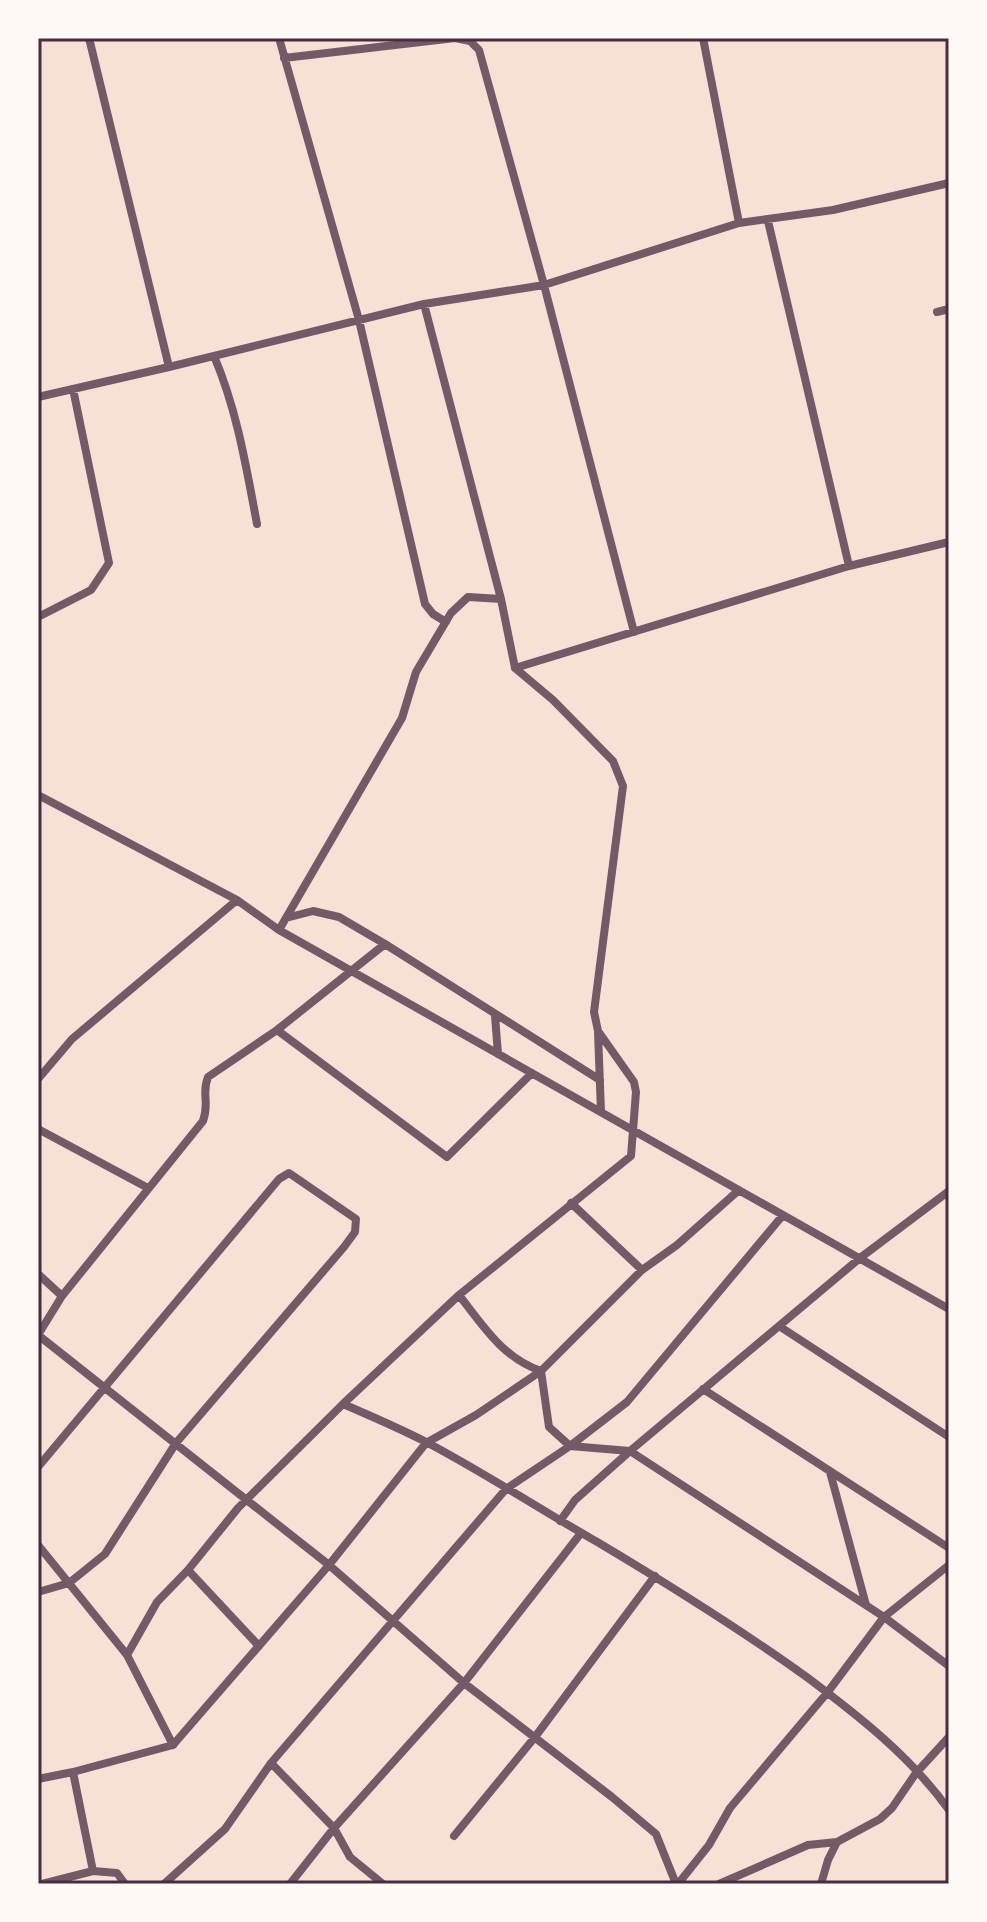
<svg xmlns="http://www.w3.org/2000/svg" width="987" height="1922" viewBox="0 0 987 1922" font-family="'Titillium Web',sans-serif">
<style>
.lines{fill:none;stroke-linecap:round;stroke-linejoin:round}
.minor{stroke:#755966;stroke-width:8}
.neatline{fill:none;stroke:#4a2c40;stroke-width:3}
</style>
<rect width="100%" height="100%" fill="#f7e1d7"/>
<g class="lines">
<path class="minor" d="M89,38l80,329
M279,38l80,282 66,284 8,10 13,8
M703,38l36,185
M284,58l171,-20 15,3 9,9 65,235 90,347
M768,221l81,345
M424,304l77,295 14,69
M937,312l12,-3
M214,356c23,54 32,110 43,168
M38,397l131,-30 255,-63 120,-19 195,-62 94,-13 116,-27
M38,617l53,-27 18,-27 -36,-174
M515,668l334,-102 100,-24
M38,795l199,105 42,30 670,379
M286,918l27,-7 26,6 46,27
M279,930l123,-212 14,-46 35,-59 17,-16 33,2
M495,1016l3,38
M277,1030l170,127 85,-84
M598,1032l3,80
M38,1079l34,-40 165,-139
M600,1080l-215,-136 -108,86 -69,47c-7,17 2,25 -5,44l-141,175 -24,39 291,230 135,118 148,114 44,37 20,50
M38,1129l110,59
M571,1203l71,67
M38,1274l24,22
M459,1295c24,31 44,63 82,76
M779,1326l170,111
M541,1371l8,56 21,19 60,5 254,166 65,49
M703,1389l246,159
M343,1404c28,12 56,24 83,38 59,31 115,68 173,101 72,43 141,86 209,135 52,39 103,79 141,132
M38,1467l241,-288 10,-6 67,46 -1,13 -11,15 -168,196 -71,111 -36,29 -31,9
M830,1472l36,133
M560,1521l15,-21 55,-49 230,-193 89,-67
M38,1545l89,110 46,90
M188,1570l71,76
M127,1655l30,-53 31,-32 50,-62 105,-104 116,-109 172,-139 5,-64 -2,-10 -36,-51 -4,-19 29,-226 -10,-25 -60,-61 -38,-32
M173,1745l156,-180 97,-122 50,-28 65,-44 101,-101 35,-25 62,-55
M271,1763l63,65 16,29 33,27
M73,1772l20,99
M38,1779l35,-7 100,-27
M454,1836l81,-99 120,-161
M42,1884l51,-13 24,2 8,11
M164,1884l61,-55 46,-66 235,-274 64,-43 57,-44 156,-187
M290,1884l44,-56 130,-145 117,-150
M678,1884l31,-39 21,-37 97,-115 57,-76 65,-52
M719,1884l89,-39 29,-3
M821,1884l7,-24 9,-18 43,-23 12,-11 24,-35 33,-36"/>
</g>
<rect width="987" height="1922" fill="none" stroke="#fffaf5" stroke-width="80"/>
<rect x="40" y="40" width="907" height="1842" class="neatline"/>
</svg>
